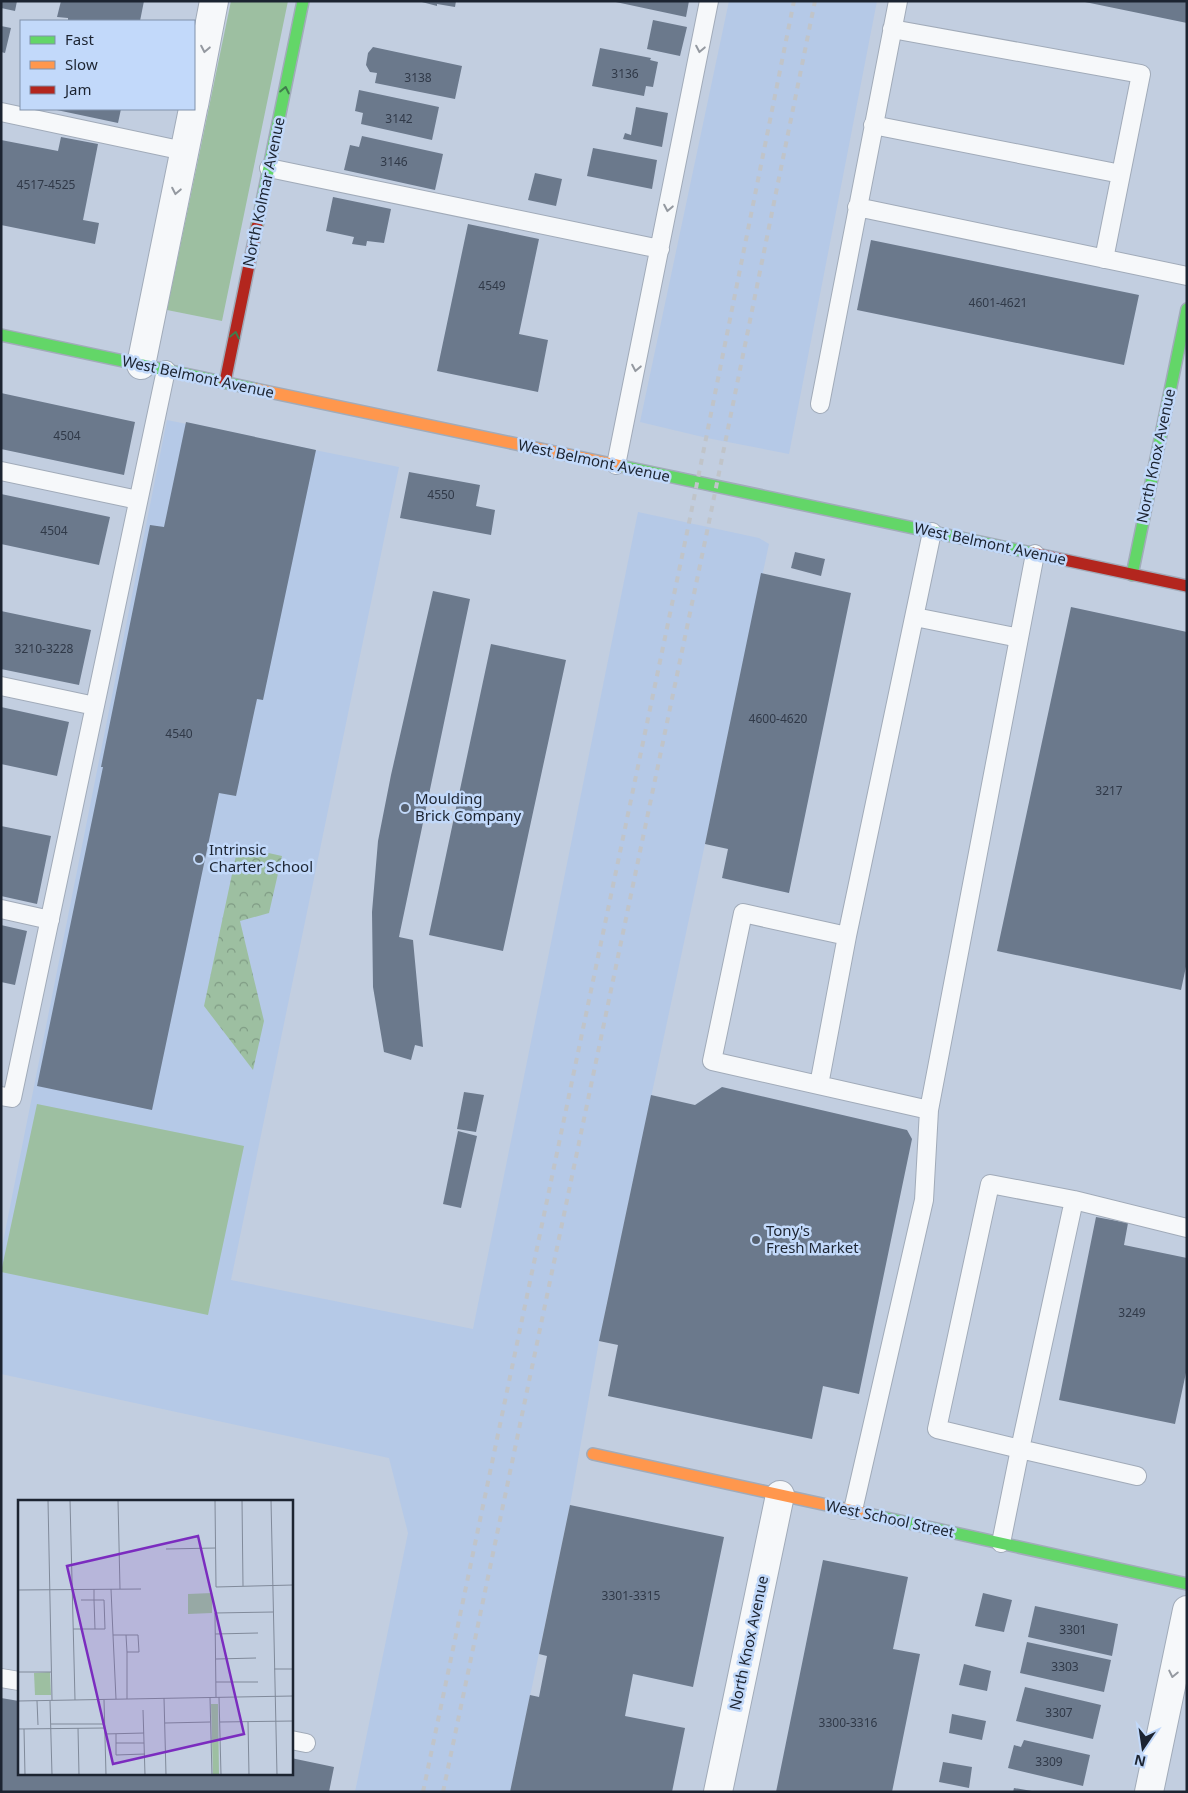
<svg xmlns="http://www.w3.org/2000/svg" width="1188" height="1793" viewBox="0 0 1188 1793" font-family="'Noto Sans',sans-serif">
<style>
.built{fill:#b5c9e7}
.green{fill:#9dbfa1}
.park{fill:url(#park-crowns)}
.building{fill:#6b798c}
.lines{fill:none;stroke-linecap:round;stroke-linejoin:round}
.lane-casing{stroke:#a1abb9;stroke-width:20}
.street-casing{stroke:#a1abb9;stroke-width:30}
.fast-casing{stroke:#a1abb9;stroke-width:14}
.slow-casing{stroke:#a1abb9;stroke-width:14}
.jam-casing{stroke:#a1abb9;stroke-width:14}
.lane{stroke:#f6f8fa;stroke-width:18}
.street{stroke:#f6f8fa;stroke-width:28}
.fast{stroke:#63d668;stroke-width:11}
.slow{stroke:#ff974d;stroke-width:11}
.jam{stroke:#b3261e;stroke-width:11}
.rail{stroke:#c0c4c9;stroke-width:4;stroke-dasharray:6 6;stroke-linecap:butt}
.oneway{stroke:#9499a0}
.oneway2{stroke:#407d4c}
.poi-dot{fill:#56606e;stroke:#c2d9fa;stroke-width:2}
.labels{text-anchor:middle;stroke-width:5;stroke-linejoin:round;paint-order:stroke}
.number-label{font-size:12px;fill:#303948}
.street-label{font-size:15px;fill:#1c2431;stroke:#c2d9fa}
.poi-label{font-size:15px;fill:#1c2431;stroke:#c2d9fa;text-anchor:start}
.inset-road{fill:none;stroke:#808a9a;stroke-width:1}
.view{fill:#7b2cbf;fill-opacity:0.15;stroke:#7b2cbf;stroke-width:2.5}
.inset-edge{fill:none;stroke:#1c2431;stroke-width:2.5}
</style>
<defs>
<pattern id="park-crowns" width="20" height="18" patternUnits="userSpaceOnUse" patternTransform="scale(1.25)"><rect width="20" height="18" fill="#9dbfa1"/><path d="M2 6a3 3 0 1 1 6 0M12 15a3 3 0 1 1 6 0" fill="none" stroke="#7f9b84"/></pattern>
</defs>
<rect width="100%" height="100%" fill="#c2cee0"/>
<path class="built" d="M729,1h148l-88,453 -82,-16 -67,-16z
M167,420l232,47 -168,813 242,49 165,-817 121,26 10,6 -170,797 -29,164 -60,287h-155l53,-259 -19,-75 -388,-84v-122z"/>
<path class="green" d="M231,1h57l-66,320 -55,-11z
M37,1104l207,42 -36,169 -207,-43z"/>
<path class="park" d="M238,846l44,10 -13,57 -29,8 24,100 -11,49 -49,-64z"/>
<path class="building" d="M1,1h16l-2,10 -14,-3z
M61,1h83l-4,20h-72v-3l-11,-1z
M418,1h38l-1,6 -18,-3v2z
M611,1h78l-3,16z
M1085,1h102v22l-102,-21z
M653,20l34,7 -7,29 -33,-7z
M1,26l10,2 -6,25 -4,-1z
M373,47l89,19 -7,33 -80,-16 2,-10 -7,-1 -4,-7 2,-12z
M600,48l51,10 -1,2 8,2 -5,25 -7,-1 -2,10 -52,-10z
M359,90l80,17 -7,33 -71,-16 2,-11 -8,-2z
M636,107l32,6 -6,34 -39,-8 2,-6 6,2z
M52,109h69l-3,14z
M362,136l81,18 -8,36 -91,-20 6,-25 9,2z
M61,137l37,7 -15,76 16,3 -4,21 -94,-19v-85l57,11z
M593,148l64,12 -5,29 -65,-13z
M535,173l27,6 -6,27 -28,-6z
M333,197l58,12 -7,34 -17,-2 -1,5 -14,-2 2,-7 -28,-6z
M468,224l71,15 -20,95 29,6 -10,52 -101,-21z
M871,240l268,55 -15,70 -267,-55z
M1,393l134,29 -11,53 -123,-26z
M186,422l130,28 -53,250 -6,-1 -21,97 -17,-3 -67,317 -115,-24 66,-319h-2l49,-242 14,2z
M409,472l71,13 -4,21 19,4 -4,25 -91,-17z
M1,494l109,23 -11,48 -98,-21z
M795,552l30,7 -4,17 -30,-8z
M761,573l90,20 -62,300 -67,-15 6,-29 -23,-5z
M433,591l37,8 -71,338 14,3 10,107 -8,-2 -4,15 -27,-8 -11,-65 -1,-75 6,-71 13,-66z
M1071,607l116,25v330l-6,28 -184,-39z
M1,611l90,19 -12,55 -78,-16z
M491,644l75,16 -63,291 -74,-16z
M1,707l68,15 -12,54 -56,-12z
M1,826l50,10 -14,68 -36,-8z
M1,925l26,6 -12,54 -14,-3z
M722,1087l185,43 5,9 -53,255 -36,-8 -11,53 -204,-43 10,-51 -19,-4 52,-246 44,10z
M464,1092l20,3 -8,37 -19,-3z
M458,1131l19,5 -16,72 -18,-4z
M1096,1217l32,6 -4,22 63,13v110l-12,56 -116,-24z
M570,1505l154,32 -31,150 -60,-13 -8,42 60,12 -13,64h-162l20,-97 9,2 8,-41 -8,-2z
M823,1560l85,17 -15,72 27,5 -28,138h-116z
M983,1593l29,7 -8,32 -29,-6z
M1035,1606l83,18 -6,32 -84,-19z
M1027,1642l84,18 -7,32 -84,-19z
M964,1664l27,7 -4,20 -28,-6z
M1025,1687l76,18 -8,34 -77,-18z
M1,1698l18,3v73h272v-16l43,9 -5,25h-328z
M952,1714l34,7 -4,19 -33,-7z
M1024,1740l66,15 -7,31 -75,-18 6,-23 7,2z
M943,1762l29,5 -3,21 -30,-6z
M1014,1788l18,3v1h-19z"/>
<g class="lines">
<defs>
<path id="lane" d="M892,29l249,45 -37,185
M1,112l183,39
M873,125l248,49
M269,168l391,81
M857,207l330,69
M820,404l78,-403
M616,465l93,-464
M1,471l137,29
M932,532l-85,404 -104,-23 -31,148 217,49 106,-556
M915,617l104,21
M1,686l94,20
M1,909l49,11
M819,1085l28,-149
M1,1096l11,2 154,-728
M1074,1200l-84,-16 -53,245 83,20 54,-249 113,28
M853,1510l71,-310 5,-90
M1001,1543l19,-94 117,27
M1,1678l18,3
M291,1740l15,3"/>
<path id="street" d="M194,105l20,-104
M141,365l52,-256
M718,1792l62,-297
M1149,1792l38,-182"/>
<path id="fast" d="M257,226l46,-225
M1,335l254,54
M621,466l411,87
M1132,575l55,-266
M868,1514l319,70"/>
<path id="slow" d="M255,389l366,77
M593,1454l275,60"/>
<path id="jam" d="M225,382l32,-156
M1032,553l155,33"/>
</defs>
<use href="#lane" class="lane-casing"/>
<use href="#street" class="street-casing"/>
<use href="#fast" class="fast-casing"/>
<use href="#slow" class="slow-casing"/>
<use href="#jam" class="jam-casing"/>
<use href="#lane" class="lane"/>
<use href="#street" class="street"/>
<use href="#fast" class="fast"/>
<use href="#slow" class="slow"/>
<use href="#jam" class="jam"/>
<path class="rail" d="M423,1792l266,-1269 105,-522
M443,1792l265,-1265 107,-526"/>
</g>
<defs><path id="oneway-chevron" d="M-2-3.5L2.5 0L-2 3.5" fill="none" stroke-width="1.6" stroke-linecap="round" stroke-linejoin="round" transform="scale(1.25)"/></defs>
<g class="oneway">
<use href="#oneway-chevron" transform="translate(205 49) rotate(101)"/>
<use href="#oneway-chevron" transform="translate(700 49) rotate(101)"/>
<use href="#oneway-chevron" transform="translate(176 191) rotate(101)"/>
<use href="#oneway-chevron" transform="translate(668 208) rotate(101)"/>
<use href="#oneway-chevron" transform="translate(636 368) rotate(101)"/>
<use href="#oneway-chevron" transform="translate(1173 1674) rotate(102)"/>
</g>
<g class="oneway2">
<use href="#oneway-chevron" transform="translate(285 90) rotate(-78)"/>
<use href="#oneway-chevron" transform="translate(235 335) rotate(-78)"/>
</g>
<g class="poi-dot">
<circle cx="405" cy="808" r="5"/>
<circle cx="199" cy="859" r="5"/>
<circle cx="756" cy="1240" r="5"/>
</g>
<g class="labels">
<g class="number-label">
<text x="625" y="78">3136</text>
<text x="418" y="82">3138</text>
<text x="399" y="123">3142</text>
<text x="394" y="166">3146</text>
<text x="46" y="189">4517-4525</text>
<text x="492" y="290">4549</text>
<text x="998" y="307">4601-4621</text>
<text x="67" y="440">4504</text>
<text x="441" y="499">4550</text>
<text x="54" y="535">4504</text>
<text x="44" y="653">3210-3228</text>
<text x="778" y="723">4600-4620</text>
<text x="179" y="738">4540</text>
<text x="1109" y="795">3217</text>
<text x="1132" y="1317">3249</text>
<text x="631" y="1600">3301-3315</text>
<text x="1073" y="1634">3301</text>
<text x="1065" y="1671">3303</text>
<text x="1059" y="1717">3307</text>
<text x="848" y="1727">3300-3316</text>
<text x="1049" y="1766">3309</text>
</g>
<g class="street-label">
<text transform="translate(264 192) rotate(-78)" y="5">North Kolmar Avenue</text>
<text transform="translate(198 377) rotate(12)" y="5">West Belmont Avenue</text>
<text transform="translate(1156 456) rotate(-78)" y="5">North Knox Avenue</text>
<text transform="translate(594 461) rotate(12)" y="5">West Belmont Avenue</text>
<text transform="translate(990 544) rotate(12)" y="5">West Belmont Avenue</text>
<text transform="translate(890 1519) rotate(12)" y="5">West School Street</text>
<text transform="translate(749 1643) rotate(-78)" y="5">North Knox Avenue</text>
</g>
<g class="poi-label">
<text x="415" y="804">Moulding<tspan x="415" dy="17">Brick Company</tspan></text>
<text x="209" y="855">Intrinsic<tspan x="209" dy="17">Charter School</tspan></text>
<text x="766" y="1236">Tony's<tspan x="766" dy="17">Fresh Market</tspan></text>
</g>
</g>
<g transform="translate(18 1500)">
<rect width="275" height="275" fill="#c2cee0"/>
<path d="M194,93v20l-24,1v-20zM193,204h7l1,71h-6z" fill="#9dbfa1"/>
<path d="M32,172l1,23h-16l-1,-22z" fill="#9dbfa1"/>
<path class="inset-road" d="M30,0l4,200M52,0l5,200M100,0l2,89M197,0l1,87 77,-2M224,0l1,86M253,0l6,275M148,49l50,-1M93,89l2,46M0,90l123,-1M63,100h13v-11M55,129h22l-1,-29h10l1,29h-10M197,134l43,-1M108,135l1,17M198,159l40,-1M256,169h19M0,172h33M198,182h42M198,197l-1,-84 58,-1M201,197l2,78M146,198l2,77M192,198l2,77M98,199l-3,-64h25l1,17h-12v47M86,200l2,75M0,201l275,-5M19,201l1,24M32,201l2,74M125,210l2,65M202,222l73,-1M230,222l1,53M147,223l45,-1M33,224h54M60,228l1,47M0,229l87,-1M6,229l1,46M87,234l39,-1M98,234v21l29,-1M98,243h28"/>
<path class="view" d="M180,36l46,198 -131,30 -46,-198z"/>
<rect width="275" height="275" class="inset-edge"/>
</g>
<rect width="1188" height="1793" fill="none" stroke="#1c2431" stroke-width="5"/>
<rect x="20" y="20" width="175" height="90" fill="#c2d9fa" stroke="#8091aa"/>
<rect x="30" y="36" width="25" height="8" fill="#63d668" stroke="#8091aa"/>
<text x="65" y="45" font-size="15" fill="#1c2431">Fast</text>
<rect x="30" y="61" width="25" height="8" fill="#ff974d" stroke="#8091aa"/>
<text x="65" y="70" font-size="15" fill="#1c2431">Slow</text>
<rect x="30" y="86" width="25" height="8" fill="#b3261e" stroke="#8091aa"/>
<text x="65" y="95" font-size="15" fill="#1c2431">Jam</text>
<g transform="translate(1143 1748) rotate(193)" stroke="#c2d9fa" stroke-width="4" paint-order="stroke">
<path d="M0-4L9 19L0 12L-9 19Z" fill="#1c2431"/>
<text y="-8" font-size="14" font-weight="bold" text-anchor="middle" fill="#1c2431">N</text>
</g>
</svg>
